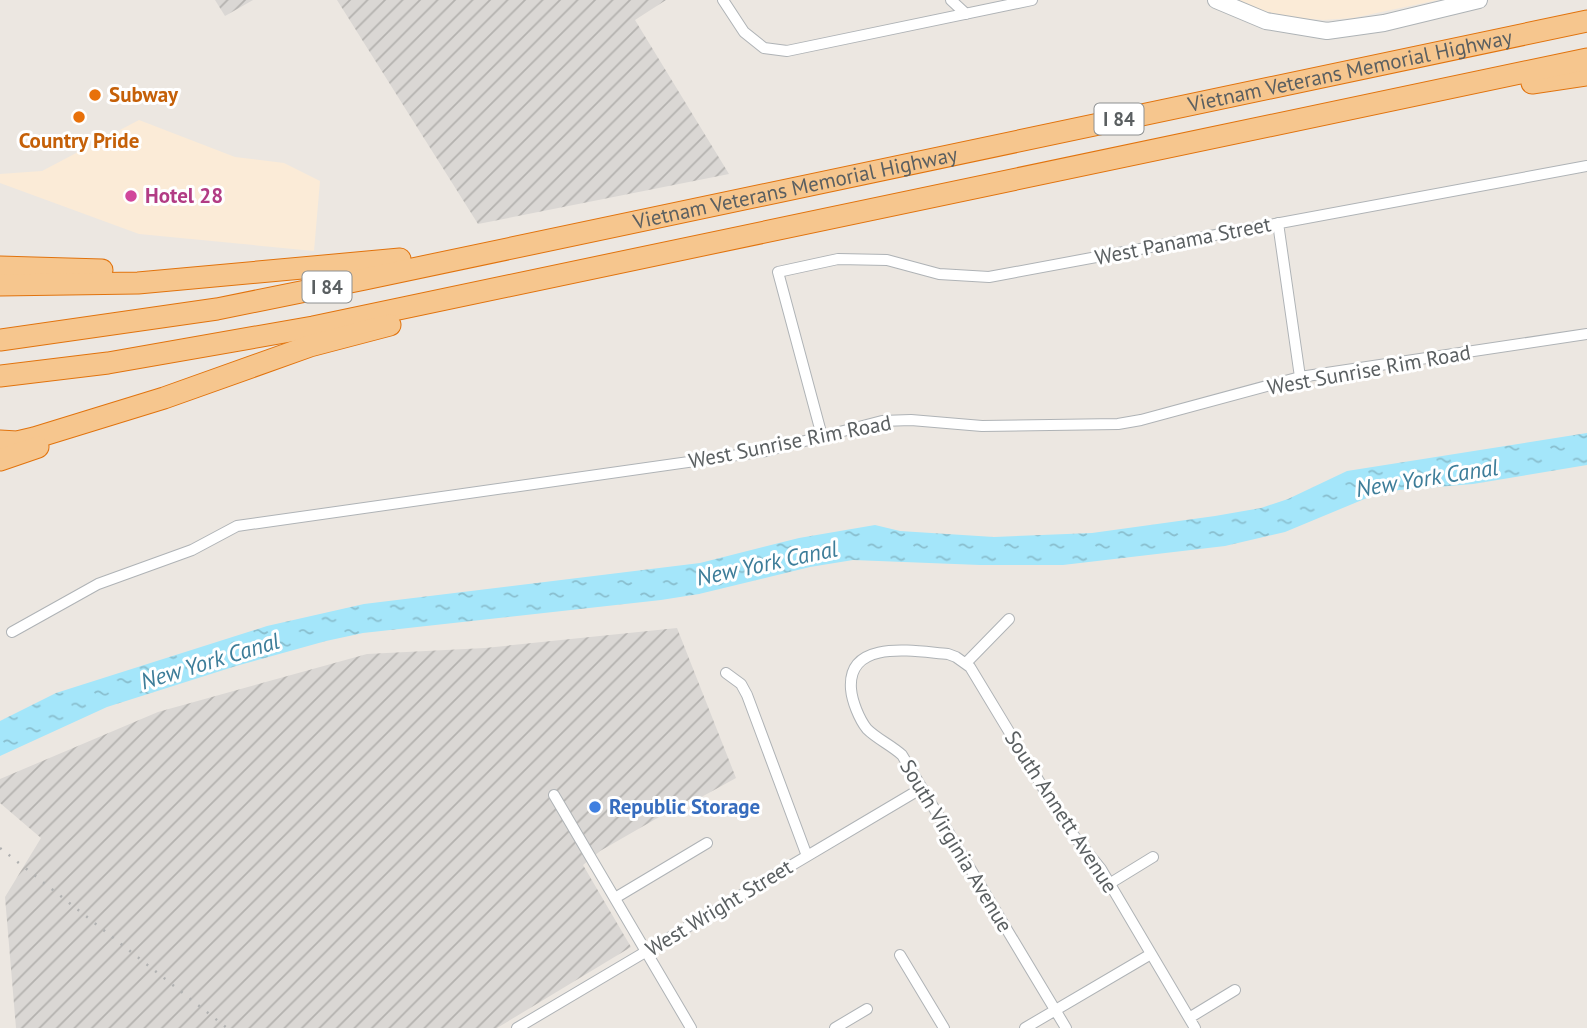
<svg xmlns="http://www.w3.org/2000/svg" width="1587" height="1028" viewBox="0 0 1587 1028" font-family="'PT Sans',sans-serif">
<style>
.commercial{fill:#fbebd7}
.industrial{fill:url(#industrial-furrows)}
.water{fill:url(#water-ripples)}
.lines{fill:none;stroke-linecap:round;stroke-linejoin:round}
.street-casing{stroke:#afb3b6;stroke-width:12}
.secondary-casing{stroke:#aeb3b6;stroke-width:18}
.highway-casing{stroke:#e1730d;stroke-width:23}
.street{stroke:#fff;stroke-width:10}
.secondary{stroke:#fff;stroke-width:16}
.highway{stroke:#f6c68e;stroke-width:21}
.rail{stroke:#b0b1b1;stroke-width:2.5;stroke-dasharray:2 9;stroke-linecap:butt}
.food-dot{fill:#e8710a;stroke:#fff;stroke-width:2.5}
.hotel-dot{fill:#d1479c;stroke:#fff;stroke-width:2.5}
.shop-dot{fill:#3f7fe0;stroke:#fff;stroke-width:2.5}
.labels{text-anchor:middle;stroke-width:6;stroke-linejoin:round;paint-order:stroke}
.shield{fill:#fff;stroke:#8c8f90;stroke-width:2}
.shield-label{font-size:19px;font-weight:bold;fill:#5a5f61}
.street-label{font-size:21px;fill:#5a5f61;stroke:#fff}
.food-label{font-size:21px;font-weight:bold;fill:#c56008;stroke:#fff;text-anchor:start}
.hotel-label{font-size:21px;font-weight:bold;fill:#b23c85;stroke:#fff;text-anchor:start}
.shop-label{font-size:21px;font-weight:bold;fill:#366cbe;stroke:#fff;text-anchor:start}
.water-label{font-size:23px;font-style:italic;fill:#3d7d99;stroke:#fff}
</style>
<defs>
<pattern id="industrial-furrows" width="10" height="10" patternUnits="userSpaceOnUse" patternTransform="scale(1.75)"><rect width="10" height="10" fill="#dad7d4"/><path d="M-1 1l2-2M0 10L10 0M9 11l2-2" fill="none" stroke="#b4b2af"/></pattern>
<pattern id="water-ripples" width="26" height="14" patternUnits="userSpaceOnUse" patternTransform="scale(1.75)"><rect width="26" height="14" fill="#a4e6fa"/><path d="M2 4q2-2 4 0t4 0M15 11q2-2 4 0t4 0" fill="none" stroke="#89bece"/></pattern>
</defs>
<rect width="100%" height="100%" fill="#ece7e1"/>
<path class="commercial" d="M1235,0h203l-85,18 -30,2 -35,-3 -28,-7z
M139,120l96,37 49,6 36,18 -6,70 -175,-17 -139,-51v-9l42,-3z"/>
<path class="industrial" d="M215,0h38l-28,16z
M337,0h329l-31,20 94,154 -251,50z
M677,628l59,150 -40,22 -2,-3 -94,54 -17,14 48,82 -134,81h-481l-11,-131 36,-59 -41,-35v-24l158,-67 209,-58 118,-6z"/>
<path class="water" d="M1587,433v32l-114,19 -74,6 -25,5 -89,37 -60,14 -162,19h-83l-127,-5 -43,7 -111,27 -38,6 -298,33 -37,8 -90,25 -129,41 -107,49v-35l56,-28 211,-67 97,-22 336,-41 99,-25 76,-13 25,6 94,6 98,-4 123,-17 46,-8 27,-9 59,-28z"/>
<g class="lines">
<defs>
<path id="street" d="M723,0l21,32 20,16 23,3 245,-51
M951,0l15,14
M1278,223l22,154
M822,436l-44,-164 60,-13 49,1 52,14 50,3 598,-111
M12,632l86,-48 94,-34 45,-24 529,-75 116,-30 29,-1 71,6 136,-2 23,-4 159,-43 287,-43
M966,663l43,-44
M726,673l15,11 6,11 60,161
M554,795l137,233
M1109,884l44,-27
M615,898l92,-55
M900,955l44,73
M1189,1018l46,-28
M517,1028l405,-240
M835,1028l32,-19
M1025,1028l126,-74
M1066,1028l-164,-273c-11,-10 -25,-16 -35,-26 -8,-10 -15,-28 -16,-40 -4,-52 67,-37 97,-35l8,3 14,10 96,159 35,43 94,159"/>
<path id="secondary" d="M1216,0l50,21 61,10 57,-8 95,-23"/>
<g id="highway">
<path d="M1532,83l55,-8"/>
<path d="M0,267l102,3"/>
<path d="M0,285l138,-2 262,-24"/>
<path id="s1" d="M0,340l217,-31 148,-30 1222,-258"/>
<path d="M0,376l108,-13 205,-36 1274,-268"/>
<path d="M0,441l17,1 17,-4 130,-40 146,-52 80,-21"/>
<path d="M0,460l38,-13"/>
</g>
</defs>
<use href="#street" class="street-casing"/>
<use href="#secondary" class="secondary-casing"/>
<use href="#highway" class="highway-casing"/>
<use href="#street" class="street"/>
<use href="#secondary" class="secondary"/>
<use href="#highway" class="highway"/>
<path class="rail" d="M0,848l227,180"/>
</g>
<g class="food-dot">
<circle cx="95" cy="95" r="7"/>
<circle cx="79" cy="117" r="7"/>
</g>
<circle class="hotel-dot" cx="131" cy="196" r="7"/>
<circle class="shop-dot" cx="595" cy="807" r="7"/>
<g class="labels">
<g class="shield">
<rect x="1094.5" y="103.5" width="49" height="31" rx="5"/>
<rect x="302.5" y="271.5" width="49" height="31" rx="5"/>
</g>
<g class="shield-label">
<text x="1119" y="126">I 84</text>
<text x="327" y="294">I 84</text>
</g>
<g class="street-label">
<text dy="7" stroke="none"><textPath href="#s1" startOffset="1377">Vietnam Veterans Memorial Highway</textPath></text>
<text dy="7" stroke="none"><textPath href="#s1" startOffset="810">Vietnam Veterans Memorial Highway</textPath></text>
<text transform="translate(1183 241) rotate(-11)" y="7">West Panama Street</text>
<text transform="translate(1369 370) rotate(-10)" y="7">West Sunrise Rim Road</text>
<text transform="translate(790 442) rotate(-11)" y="7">West Sunrise Rim Road</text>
<text transform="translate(1061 812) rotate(57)" y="7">South Annett Avenue</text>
<text transform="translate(956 846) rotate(59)" y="7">South Virginia Avenue</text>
<text transform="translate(719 908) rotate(-31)" y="7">West Wright Street</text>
</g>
<g class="food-label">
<text x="109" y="102">Subway</text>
<text x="79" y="148" text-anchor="middle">Country Pride</text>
</g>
<g class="hotel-label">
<text x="145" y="203">Hotel 28</text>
</g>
<g class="shop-label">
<text x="609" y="814">Republic Storage</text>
</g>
<g class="water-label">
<text transform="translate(1427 478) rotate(-9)" y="8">New York Canal</text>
<text transform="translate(767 563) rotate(-12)" y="8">New York Canal</text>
<text transform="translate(210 661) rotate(-17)" y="8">New York Canal</text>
</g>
</g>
</svg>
